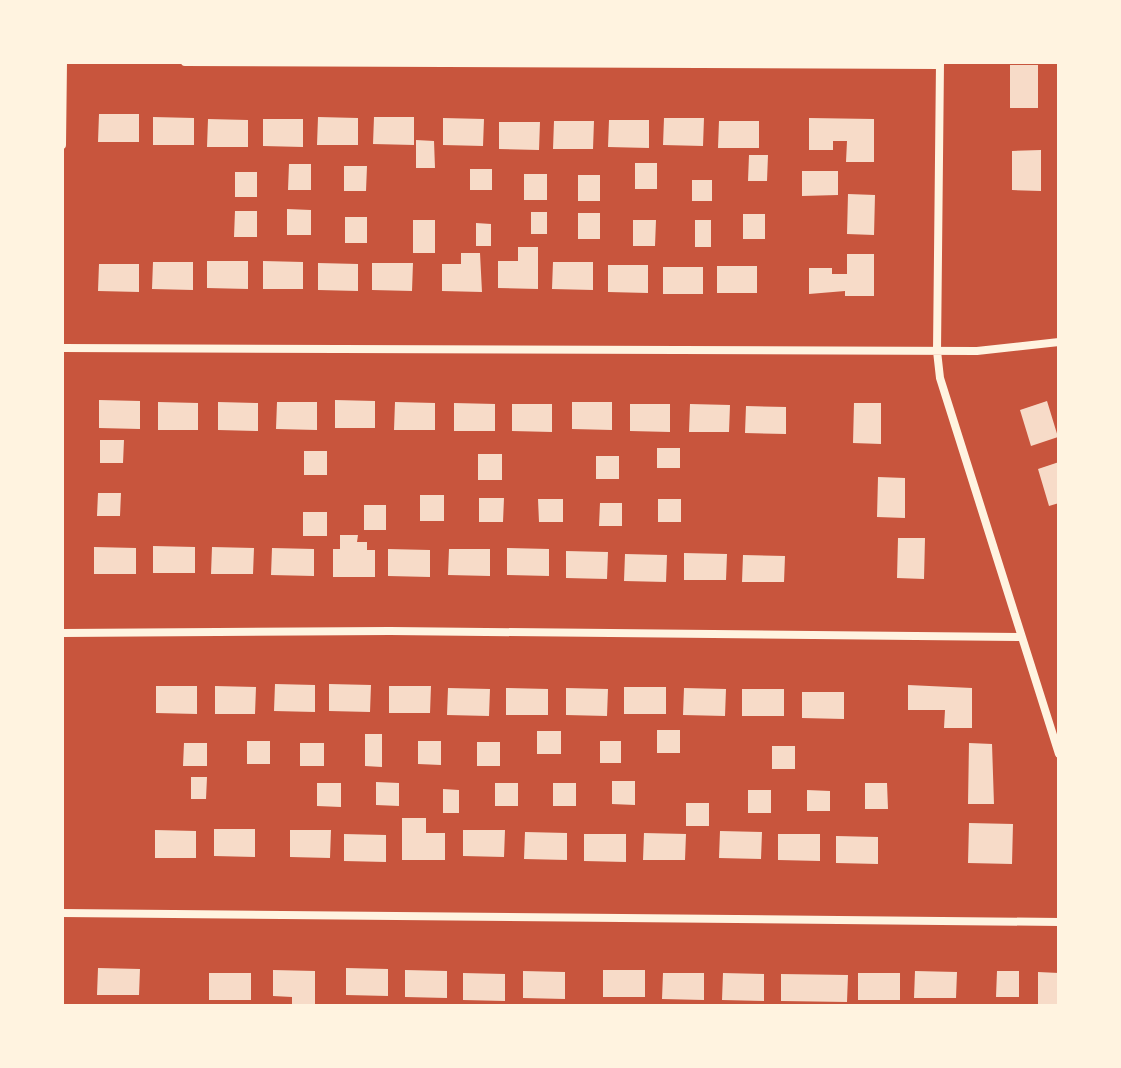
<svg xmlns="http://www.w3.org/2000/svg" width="1121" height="1068" viewBox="0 0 1121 1068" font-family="'Open Sans',sans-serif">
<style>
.building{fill:#f7dbc8}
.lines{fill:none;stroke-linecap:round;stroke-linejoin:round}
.minor{stroke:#fff3e0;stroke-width:8}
</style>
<rect width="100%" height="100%" fill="#c8553d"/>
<path class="building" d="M1010,65h28v43h-28z
M99,114h40v28h-41z
M153,117l41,1v27h-41z
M318,117l40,1v27h-41z
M374,117h40v28l-41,-1z
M443,118l41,1 -1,27 -40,-1z
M664,118h40l-1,28 -40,-1z
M809,118l65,1v43h-28l1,-21h-14v9h-24z
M208,119l40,1v27h-41z
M263,119h40v28l-40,-1z
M609,120h40v28l-41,-1z
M554,121h40l-1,28h-40z
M719,121h40v27h-41z
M499,122h41l-1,28 -40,-1z
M416,140l18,1 1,27h-19z
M1041,150v41l-29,-1v-39z
M749,155h19l-1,26h-19z
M635,163h22v26h-22z
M289,164h22v26h-23z
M344,166h23l-1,25h-22z
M470,169h22v21h-22z
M802,171h36v24l-36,1z
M235,172h22v25h-22z
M524,174h23v26h-23z
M578,175h22v26h-22z
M692,180h20v21h-20z
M848,194l27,1 -1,40 -27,-1z
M287,209l24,1v25h-24z
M235,211h22v26h-23z
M531,212h16v22h-16z
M578,213h22v26h-22z
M743,214h22v25h-22z
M345,217h22v26h-22z
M413,220h22v33h-22z
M633,220h23l-1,26h-22z
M695,220h16v27h-16z
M476,223l15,1v22h-15z
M518,247h20v42l-40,-1v-27h20z
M461,253h19l2,39 -40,-1v-27h19z
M847,254h27v42h-29v-5l-36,3v-26h23v6h15z
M207,261h41v28l-41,-1z
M263,261l40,1v27h-40z
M153,262h40v28l-41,-1z
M553,262h40v28l-41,-1z
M318,263l40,1v27l-40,-1z
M372,263h41l-1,28 -40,-1z
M99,264h40v28l-41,-1z
M608,265h40v28l-40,-1z
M717,266h40v27h-40z
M663,267h40v27h-40z
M99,400l41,1v28l-41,-1z
M335,400l40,1v27h-40z
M1047,401l11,36 -27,9 -11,-36z
M158,402l40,1v27h-40z
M218,402l40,1v28l-40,-1z
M277,402h40v28l-41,-1z
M395,402l40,1v27h-41z
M572,402h40v28l-40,-1z
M454,403l41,1v27h-41z
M854,403h27v41l-28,-1z
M512,404h40v28l-40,-1z
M630,404h40v28l-40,-1z
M690,404l40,1 -1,27h-40z
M746,406l40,1v27l-41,-1z
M100,440h24l-1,23h-23z
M657,448h23v20h-23z
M304,451h23v24h-23z
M478,454h24v26h-24z
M596,456h23v23h-23z
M1059,462v41l-10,3 -11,-37z
M878,477l27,1v40l-28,-1z
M98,493h23l-1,23h-23z
M420,495h24v26h-24z
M479,498h25l-1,24h-24z
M538,499h25v23h-24z
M658,499h23v23h-23z
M600,503h22v23h-23z
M364,505h22v25h-22z
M303,512h24v24h-24z
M340,535h18l-1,7h10v8h8v27h-42v-28h7z
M898,538h27l-1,41 -27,-1z
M153,546l42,1v26h-42z
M94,547l42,1v26h-42z
M212,547l42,1 -1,26h-42z
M272,548l42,1v27l-43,-1z
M507,548l42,1v27l-42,-1z
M388,549l42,1v27l-42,-1z
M449,549h41v27l-42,-1z
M566,551l42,1 -1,27 -41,-1z
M684,553l43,1 -1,26h-42z
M625,554l42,1 -1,27 -42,-1z
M743,555l42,1 -1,26h-42z
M275,684l40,1v27l-41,-1z
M329,684l42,1 -1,27 -41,-1z
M908,685l64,3v40h-28l1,-18h-37z
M156,686h41v28l-41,-1z
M215,686l41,1 -1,27h-40z
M389,686h42l-1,27h-41z
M624,687h42v27h-42z
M448,688l42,1 -1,27 -42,-1z
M506,688l42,1v26h-42z
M566,688l42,1 -1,27 -41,-1z
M684,688l42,1 -1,27 -42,-1z
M742,689h42v27h-42z
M802,692h42v27l-42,-1z
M657,730h23v23h-23z
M537,731h24v23h-24z
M365,734h17v33l-17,-1z
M247,741h23v23h-23z
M418,741h23v24l-23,-1z
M600,741h21v22h-21z
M477,742h23v24h-23z
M184,743h23v23h-24z
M300,743h24v23h-24z
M969,743l23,1 2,60h-26z
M772,746h23v23h-23z
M191,777h16l-1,22h-15z
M612,781h23v24l-23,-1z
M376,782l23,1v23l-23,-1z
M317,783h24v24l-24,-1z
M495,783h23v23h-23z
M553,783h23v23h-23z
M865,783h22l1,26h-23z
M443,789l16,1v23h-16z
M748,790h23v23h-23z
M807,790l23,1v20h-23z
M686,803h23v23h-23z
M402,818h24v15h19v27h-43z
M969,823l44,1 -1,40 -44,-1z
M214,829h41v28l-41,-1z
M155,830l41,1v27h-41z
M290,830h41l-1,28 -40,-1z
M463,830h42l-1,27 -41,-1z
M720,831l42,1 -1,27 -42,-1z
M525,832l42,1v27l-43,-1z
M644,833l42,1 -1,26h-42z
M344,834l42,1v27l-42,-1z
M584,834h42v28l-42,-1z
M778,834h42v27l-42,-1z
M836,836l42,1v27l-42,-1z
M98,968l42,1 -1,26h-42z
M346,968l42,1v27l-42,-1z
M273,970l42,1v35h-23v-9l-19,-1z
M405,970l42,1v27l-42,-1z
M603,970h42v27h-42z
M523,971l42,1v27l-42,-1z
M915,971l42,1 -1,26h-42z
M997,971h22v26h-23z
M1038,972l21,1v33h-21z
M209,973h42v27h-42z
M463,973l42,1v27l-42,-1z
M663,973h41v27l-42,-1z
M723,973l41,1v27l-42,-1z
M858,973h42v27h-42z
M781,974l67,1 -1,27 -66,-1z"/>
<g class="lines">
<path class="minor" d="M185,62l755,3
M940,63l-3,288 3,27 119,376
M62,145l1,-83
M62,348l915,3 82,-9
M62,633l328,-2 631,6
M62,913l997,9"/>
</g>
<rect width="1121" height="1068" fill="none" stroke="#fff3e0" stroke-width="128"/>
</svg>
